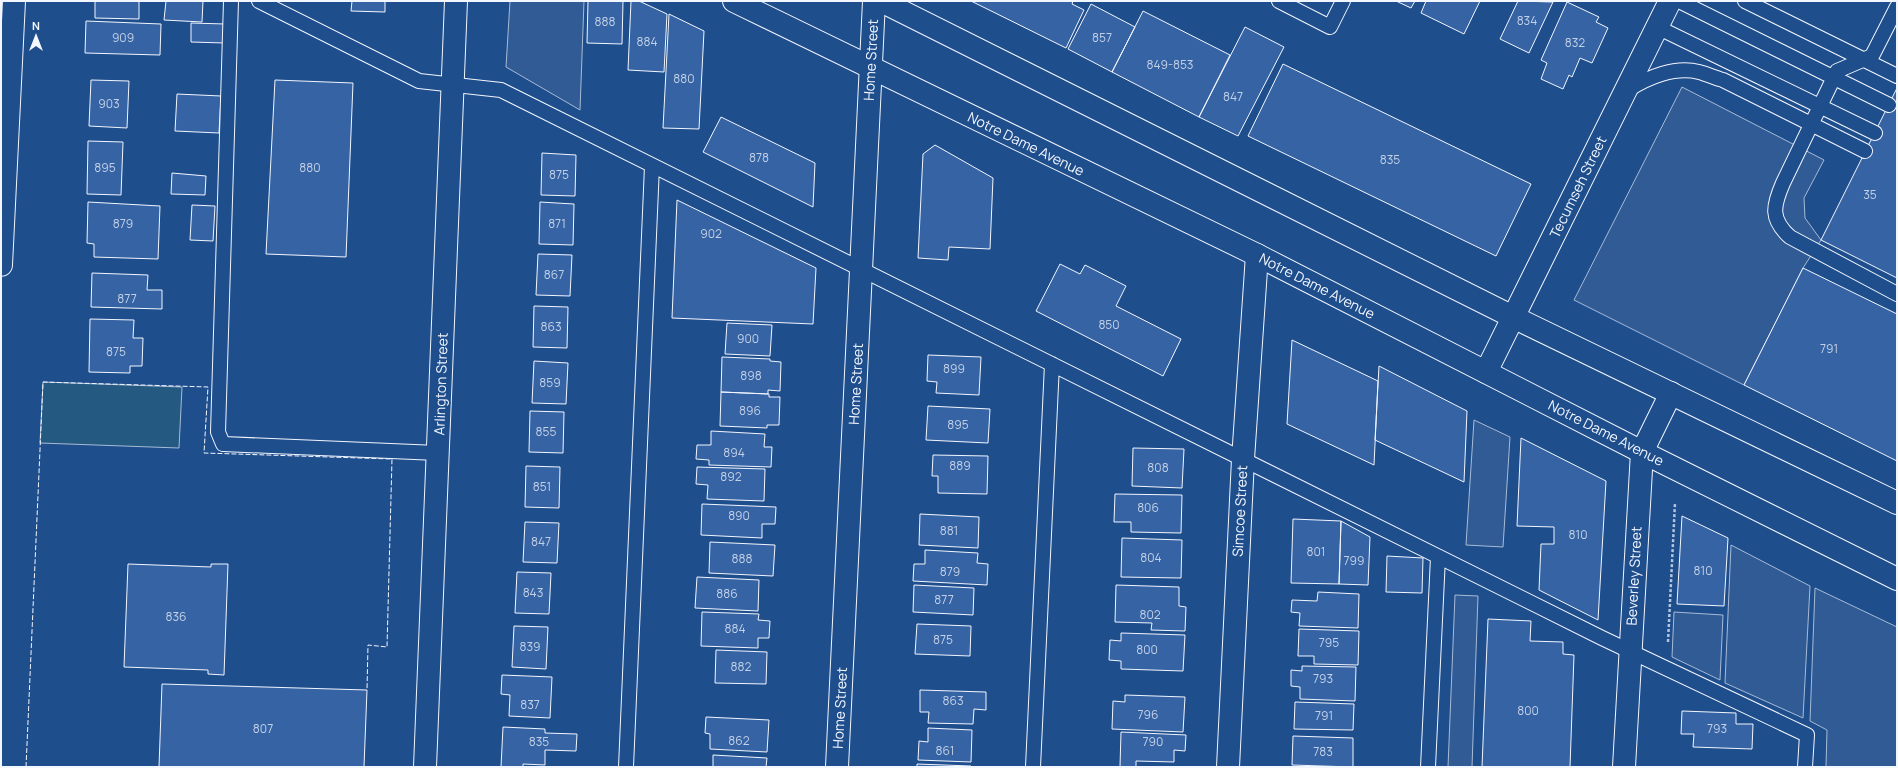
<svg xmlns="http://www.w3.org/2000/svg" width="1898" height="768" viewBox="0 0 1898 768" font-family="Manrope,sans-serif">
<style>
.green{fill:#245a82;stroke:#a8bbd7}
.parking{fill:#305b95;stroke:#a8bbd7}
.building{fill:#3563a3;stroke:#f2f6ff}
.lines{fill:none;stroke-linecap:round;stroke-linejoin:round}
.lane-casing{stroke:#f2f6ff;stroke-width:16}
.street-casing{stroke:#f2f6ff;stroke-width:24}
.secondary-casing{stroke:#f2f6ff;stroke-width:24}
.primary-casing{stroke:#f2f6ff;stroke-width:24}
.path{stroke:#b3c4dc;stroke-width:2.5;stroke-dasharray:3 2;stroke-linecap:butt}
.lane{stroke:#1f4e8c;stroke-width:14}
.street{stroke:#1f4e8c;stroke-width:22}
.secondary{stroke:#1f4e8c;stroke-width:22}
.primary{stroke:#1f4e8c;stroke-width:22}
.fence{stroke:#f2f6ff;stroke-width:1;stroke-dasharray:5 2;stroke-linecap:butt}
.labels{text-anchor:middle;stroke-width:3;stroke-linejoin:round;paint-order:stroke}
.number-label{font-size:12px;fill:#c3d1e8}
.street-label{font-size:14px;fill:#f2f6ff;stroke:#1f4e8c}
</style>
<rect width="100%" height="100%" fill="#1f4e8c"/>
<path class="green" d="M43,382l139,5 -3,61 -139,-5z"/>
<path class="parking" d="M510,1h74l-4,109 -74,-43z
M1682,87l142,73 -20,38 1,20 16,22 -18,28 -59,117 -170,-85z
M1474,420l36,17 -7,110 -37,-2z
M1731,545l79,41 -7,132 -78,-35z
M1815,588l82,39v140h-71l1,-37 -17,-9z
M1455,595l23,1 -6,171h-24z
M1674,612l49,3 -3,65 -48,-23z"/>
<path class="building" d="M95,1h44v18l-44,-1z
M166,1h37l-1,21 -38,-2z
M352,1h33v11l-34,-1z
M588,1h35l-1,43 -35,-1z
M631,1h8l28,13 -3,58 -36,-2z
M971,1h102l-1,3 12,6 -18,38z
M1396,1h19l-4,7z
M1426,1h54l-16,33 -43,-21z
M1518,1l35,1 -24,51 -29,-14z
M1567,2l32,15 -3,5 12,6 -16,35 -12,-5 -8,19 -3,-2 -6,14 -22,-10 6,-16 -6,-3z
M1091,4l44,23 -23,45 -44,-23z
M1143,11l87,44 -31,62 -87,-45z
M669,14l35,17 -5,98 -36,-1z
M86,21l75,3 -1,31 -75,-2z
M191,23l34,1v19l-34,-1z
M1245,27l39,20 -46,89 -39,-19z
M1283,64l248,120 -35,72 -248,-120z
M91,80l38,1 -2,47 -38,-2z
M275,80l78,3 -7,174 -80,-3z
M1897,88v190l-76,-38z
M177,94l44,2 -2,37 -44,-2z
M721,117l94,46 -2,44 -110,-55z
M88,141l35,1 -2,53 -34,-1z
M935,145l58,33 -3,71 -41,-2 -1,13 -30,-2 5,-104z
M542,153l34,2 -1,41 -34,-1z
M172,173l34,3 -1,19 -34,-1z
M677,200l139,68 -3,56 -141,-6z
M88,202l72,4 -2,53 -64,-2v-13l-7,-1z
M540,202l34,2 -1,41 -34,-1z
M192,205l23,1 -2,35 -23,-1z
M538,254l34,1 -2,41 -34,-1z
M1060,264l20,10 5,-9 41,21 -10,20 65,33 -18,37 -127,-65z
M1803,268l94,46v147l-153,-76z
M92,273l56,2 -1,15h15v19l-71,-2z
M534,306l34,1 -1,41 -34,-1z
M90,319l44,1 -1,18h10l-1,28h-12v7l-41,-1z
M727,323l45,2 -2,31 -45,-2z
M1292,340l86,41 -4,84 -87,-41z
M928,355l53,2 -2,38 -43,-2 1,-11 -10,-1z
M722,357l48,2v2l11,1 -1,29 -12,-1v4l-47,-2z
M534,361l34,2 -2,41 -34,-1z
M1379,366l88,45 -3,71 -89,-42z
M721,392l48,2v3h11l-1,28h-12v3l-47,-2z
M928,406l62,3 -2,34 -62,-3z
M530,411l34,1 -1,41 -34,-1z
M711,431l54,3 -1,13h8l-1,20 -62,-2v-5l-13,-1 1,-14h14z
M1521,438l85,43 -8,139 -59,-30 2,-46h13v-17l-37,-1z
M1133,448l51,1 -2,39 -50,-2z
M933,455l55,1 -1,38 -49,-1v-17h-6z
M526,466l34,1 -1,41 -34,-1z
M697,467l68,2 -1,32 -57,-2 1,-14 -12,-1z
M1115,494l67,1 -1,38 -50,-1v-10h-17z
M702,504l74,3 -1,17h-13v14l-61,-3z
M920,514l59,3 -1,31 -59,-3z
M1682,516l46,22 -4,68 -47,-2z
M1293,519l48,2 -2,63 -48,-1z
M1341,521l29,16 -2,48 -29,-1z
M525,522l34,1 -2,40 -34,-1z
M1122,538l60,2 -1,38 -60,-1z
M710,542l65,3 -2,31 -64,-3z
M925,550l53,3 -1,10 11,1 -1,21 -74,-4 1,-17h11z
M1387,556l36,2 -1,35 -36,-1z
M128,564l83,3v-3h17l-4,111 -16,-1v-4l-84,-3z
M517,572l34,1 -2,41 -34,-1z
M697,577l62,3 -1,31 -63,-3z
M914,585l60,3 -1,27 -60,-3z
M1116,585l63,2v19l7,1 -1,24 -34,-1 1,-7 -37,-1z
M1318,592l41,2 -1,34 -59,-2 1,-13 -9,-1 1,-12 25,1z
M702,612l57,2 -1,6 12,1 -1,17h-11v10l-57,-2z
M1488,619l43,2 -1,20 33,1v12l11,1 -4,112h-88z
M917,624l54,2 -1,30 -55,-2z
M514,626l34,1 -2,42 -34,-2z
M1299,629l60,2 -1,34 -44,-1v-8h-16z
M1121,633l64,2 -2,36 -62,-2v-8l-12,-1 1,-20 11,1z
M716,650l51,2 -1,32 -51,-1z
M1302,666l54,1 -1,34 -55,-2v-12l-9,-1v-16l11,1z
M502,675l50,2 -2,41 -41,-2 1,-21 -9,-1z
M162,684l205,6 -3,77h-205z
M920,690l66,2v18l-12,-1 -1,15 -45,-1 1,-11h-9z
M1125,695l60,2 -2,35 -71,-3 1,-28 12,1z
M1295,702l59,2 -1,26 -59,-1z
M1682,711l54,2v11h17l-1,25 -59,-2 1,-13h-13z
M706,717l63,3 -2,32 -57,-3v-15l-5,-1z
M503,727l42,2v4l32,1 -1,17 -31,-1v15l-22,-1v3h-22z
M928,728l44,2 -1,32 -53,-2 1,-19 9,1z
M1121,732l65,3 -1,16 -11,-1v12l-38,-1v6h-16z
M1293,736l60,2v29l-61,-2z
M713,755l54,3 -1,9h-53z
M917,764l54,2v1h-54z"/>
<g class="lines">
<defs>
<path id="lane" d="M231,1l-13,431 5,12 215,9
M259,1l160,80 82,9 1101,548 205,97 -2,32
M1279,1l51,26 13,-26
M1679,1l210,104
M1745,1l152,75
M1897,7l-25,49 -35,15 -54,112c-10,23 -13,36 7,54l107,57
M1657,27l218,106
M1628,90c20,-13 47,-24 71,-18 8,2 16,6 24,8l142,71
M626,767l26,-601
M1033,767l19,-403
M1428,767l10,-210"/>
<path id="street" d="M1,265l13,-264
M1486,372l184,-371
M837,767l37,-766
M1228,767l15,-308 14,-204
M1624,767l18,-315 29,-59"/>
<path id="secondary" d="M425,767l31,-766"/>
<path id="primary" d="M734,1l523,254 385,197 255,127
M881,1l632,316 384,186"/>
</defs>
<use href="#lane" class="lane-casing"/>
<use href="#street" class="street-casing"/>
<use href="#secondary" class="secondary-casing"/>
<use href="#primary" class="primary-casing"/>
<path class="path" d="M1668,642l7,-139"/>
<use href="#lane" class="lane"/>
<use href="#street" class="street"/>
<use href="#secondary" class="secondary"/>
<use href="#primary" class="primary"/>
<path class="fence" d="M26,767l17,-385 165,5 -4,66 188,6 -5,188 -19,-2 -1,45"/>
</g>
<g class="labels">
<g class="number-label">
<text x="1527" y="25">834</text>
<text x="605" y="26">888</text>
<text x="123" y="42">909</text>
<text x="1102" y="42">857</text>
<text x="647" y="46">884</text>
<text x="1575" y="47">832</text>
<text x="1170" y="69">849-853</text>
<text x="684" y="83">880</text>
<text x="1233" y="101">847</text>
<text x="109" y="108">903</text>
<text x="759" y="162">878</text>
<text x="1390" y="164">835</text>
<text x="105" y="172">895</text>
<text x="310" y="172">880</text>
<text x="559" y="179">875</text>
<text x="1870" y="199">35</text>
<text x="123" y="228">879</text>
<text x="557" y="228">871</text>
<text x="711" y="238">902</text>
<text x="554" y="279">867</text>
<text x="127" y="303">877</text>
<text x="1109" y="329">850</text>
<text x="551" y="331">863</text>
<text x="748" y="343">900</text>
<text x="1829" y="353">791</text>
<text x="116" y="356">875</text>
<text x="954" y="373">899</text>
<text x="751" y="380">898</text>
<text x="550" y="387">859</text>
<text x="750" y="415">896</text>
<text x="958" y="429">895</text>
<text x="546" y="436">855</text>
<text x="734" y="457">894</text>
<text x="960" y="470">889</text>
<text x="1158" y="472">808</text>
<text x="731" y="481">892</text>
<text x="542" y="491">851</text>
<text x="1148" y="512">806</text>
<text x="739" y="520">890</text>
<text x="949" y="535">881</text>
<text x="1578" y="539">810</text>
<text x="541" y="546">847</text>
<text x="1316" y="556">801</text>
<text x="1151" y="562">804</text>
<text x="742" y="563">888</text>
<text x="1354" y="565">799</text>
<text x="1703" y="575">810</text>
<text x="950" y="576">879</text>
<text x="533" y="597">843</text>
<text x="727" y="598">886</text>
<text x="944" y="604">877</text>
<text x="1150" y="619">802</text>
<text x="176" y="621">836</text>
<text x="735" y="633">884</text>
<text x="943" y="644">875</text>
<text x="1329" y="647">795</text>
<text x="530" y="651">839</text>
<text x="1147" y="654">800</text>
<text x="741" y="671">882</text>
<text x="1323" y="683">793</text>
<text x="953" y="705">863</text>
<text x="530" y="709">837</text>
<text x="1528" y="715">800</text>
<text x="1148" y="719">796</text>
<text x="1324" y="720">791</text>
<text x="263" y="733">807</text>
<text x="1717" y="733">793</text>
<text x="739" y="745">862</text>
<text x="539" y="746">835</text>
<text x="1153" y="746">790</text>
<text x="945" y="755">861</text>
<text x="1323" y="756">783</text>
</g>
<g class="street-label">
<text transform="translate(871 60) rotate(-87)" y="5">Home Street</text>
<text transform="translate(1026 144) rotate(26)" y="5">Notre Dame Avenue</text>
<text transform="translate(1578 187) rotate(-64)" y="5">Tecumseh Street</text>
<text transform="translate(1317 286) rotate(27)" y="5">Notre Dame Avenue</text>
<text transform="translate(441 384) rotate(-88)" y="5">Arlington Street</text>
<text transform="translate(856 384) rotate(-87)" y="5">Home Street</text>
<text transform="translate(1606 433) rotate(27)" y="5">Notre Dame Avenue</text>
<text transform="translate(1240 511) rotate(-87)" y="5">Simcoe Street</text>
<text transform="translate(1634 576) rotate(-87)" y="5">Beverley Street</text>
<text transform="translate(840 708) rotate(-87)" y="5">Home Street</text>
</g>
</g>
<rect width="1898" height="768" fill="none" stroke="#f2f6ff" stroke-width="4"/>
<g transform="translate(36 36)" stroke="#1f4e8c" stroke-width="3" paint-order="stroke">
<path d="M0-3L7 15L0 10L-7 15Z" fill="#f2f6ff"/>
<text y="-6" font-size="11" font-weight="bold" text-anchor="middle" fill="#f2f6ff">N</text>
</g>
</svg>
